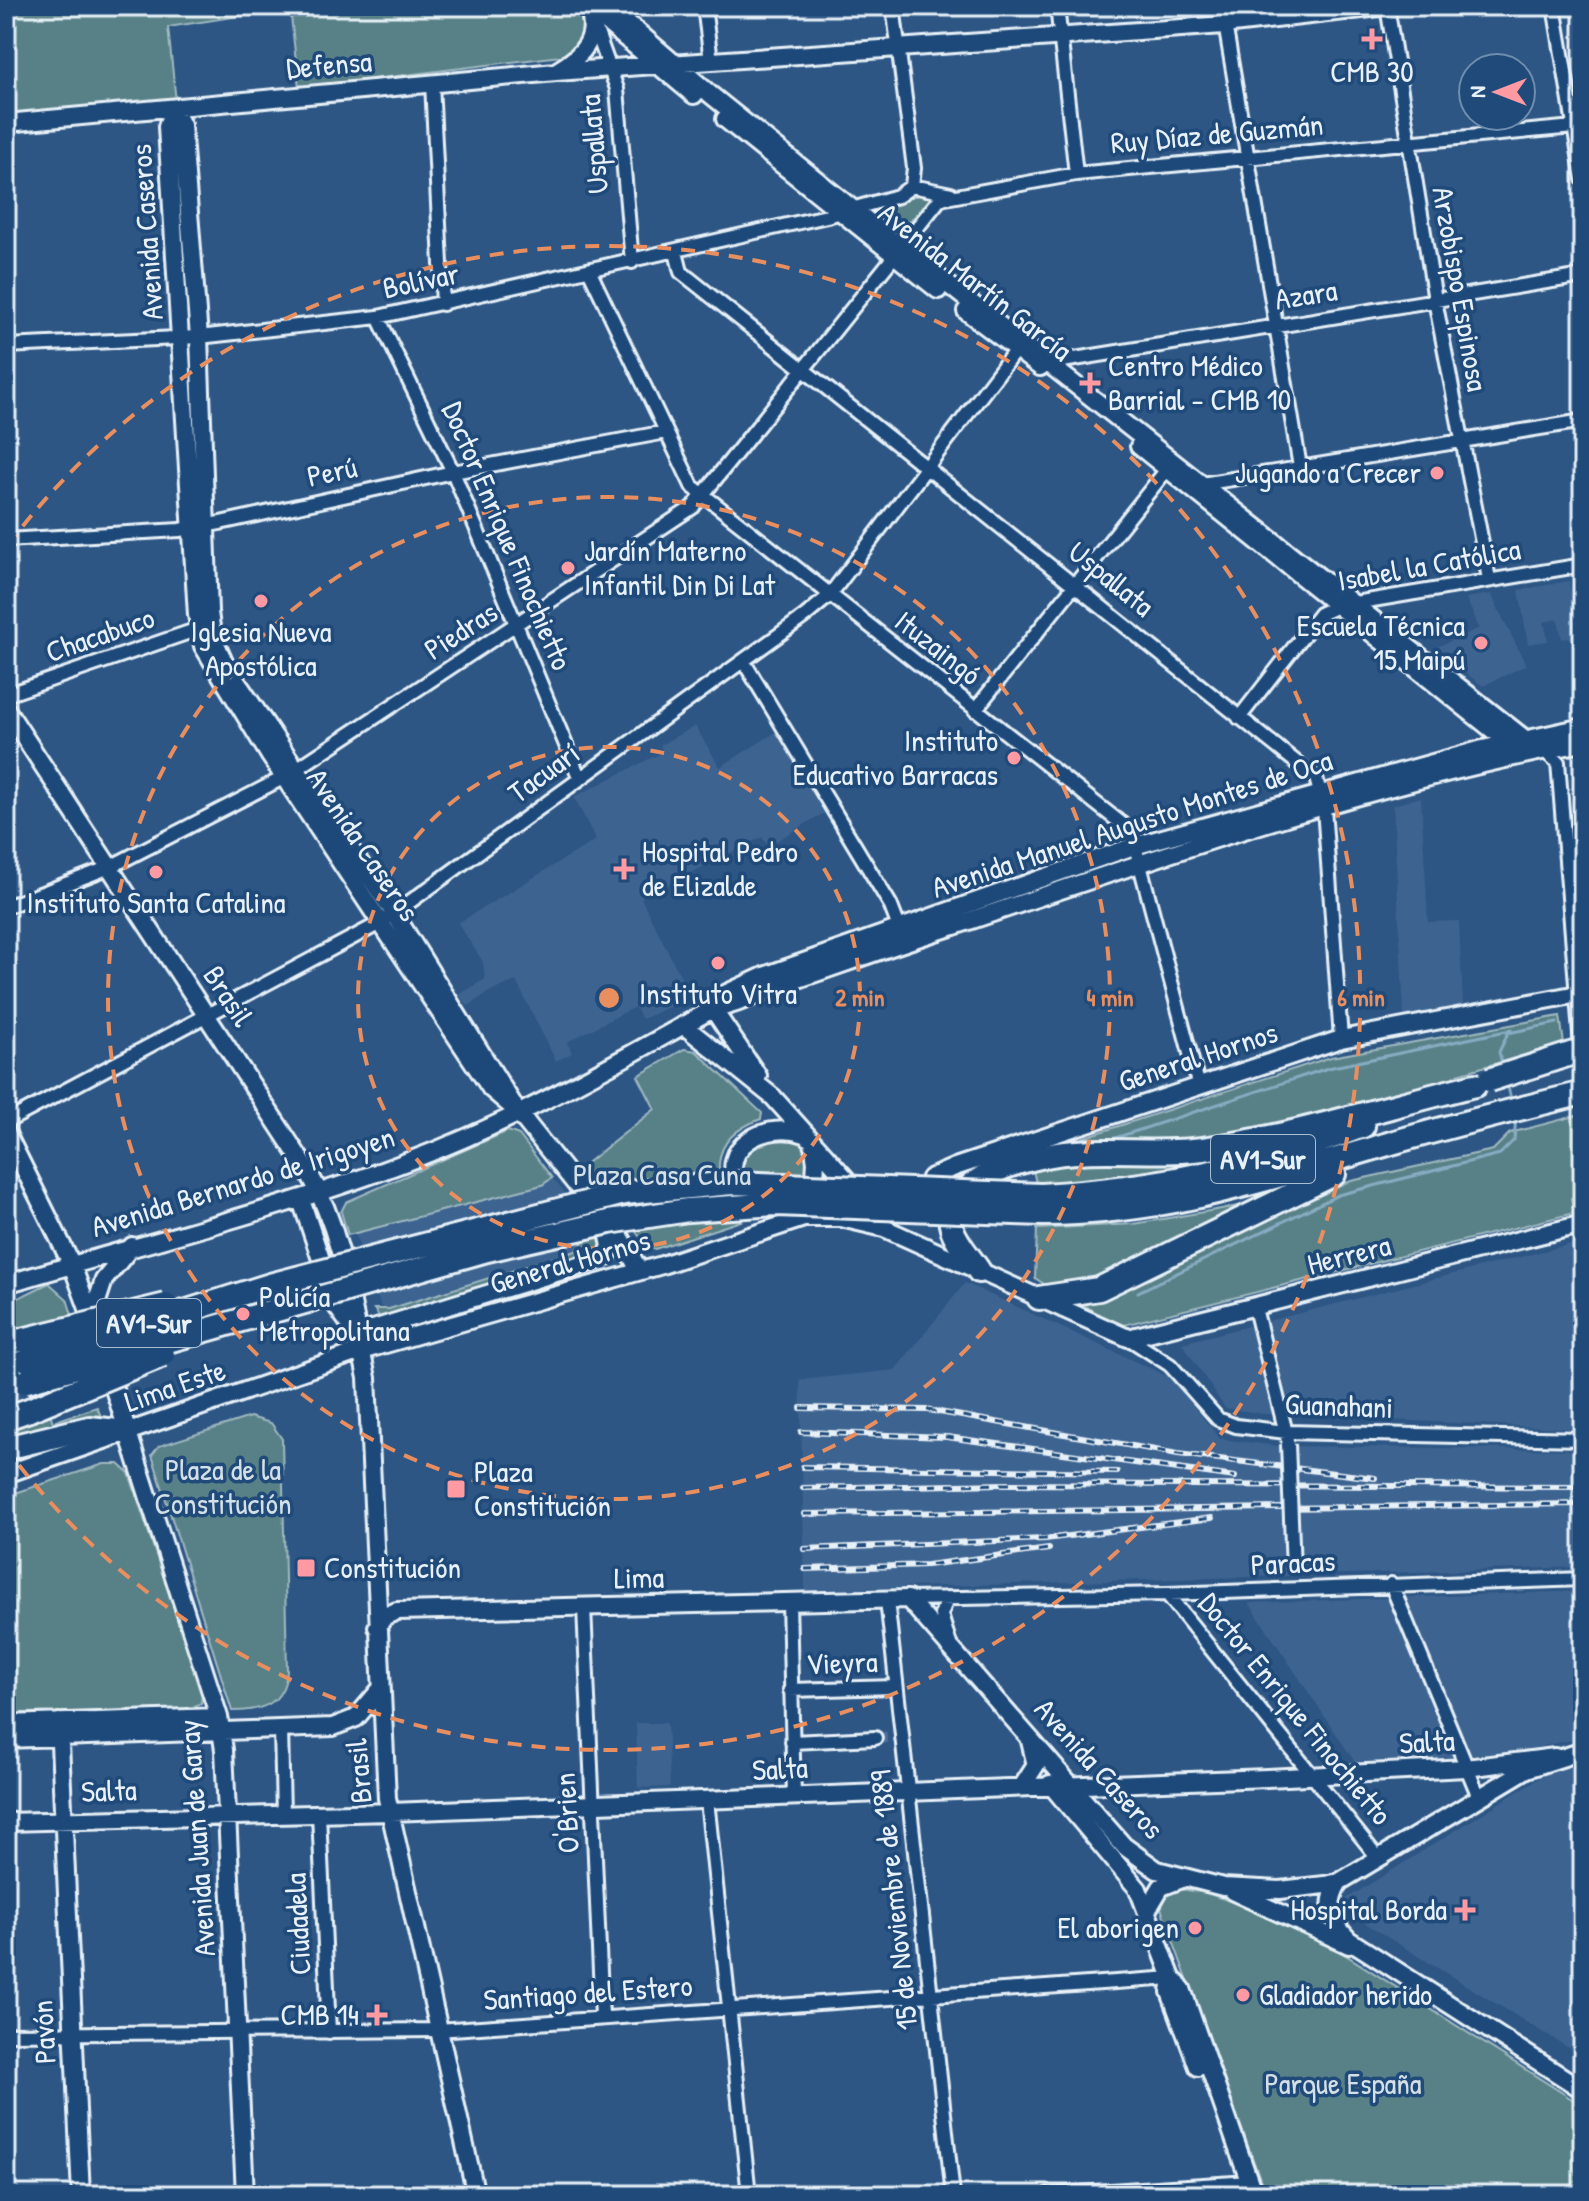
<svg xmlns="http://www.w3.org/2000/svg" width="1589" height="2201" viewBox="0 0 1589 2201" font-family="'Patrick Hand',sans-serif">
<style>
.built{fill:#3c6491}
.green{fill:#598187;stroke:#a0b9c0;stroke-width:2}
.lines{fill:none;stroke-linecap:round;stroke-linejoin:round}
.stream{stroke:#87acc3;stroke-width:3}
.street-tunnel{stroke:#496d96;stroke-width:12;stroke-dasharray:12 6;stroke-linecap:butt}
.street-casing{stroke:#e8f1f8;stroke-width:18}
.secondary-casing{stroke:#e8f1f8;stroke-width:22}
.highway-casing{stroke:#e8f1f8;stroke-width:28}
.street{stroke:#1f4a7a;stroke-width:12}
.secondary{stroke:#1f4a7a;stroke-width:16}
.highway{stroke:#1f4a7a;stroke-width:22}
.rail-casing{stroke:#e8f1f8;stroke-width:6}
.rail{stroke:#1f4a7a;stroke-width:3;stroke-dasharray:9;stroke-linecap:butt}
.street-bridge-casing{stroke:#e8f1f8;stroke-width:18;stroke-linecap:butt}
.highway-bridge-casing{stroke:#e8f1f8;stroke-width:28;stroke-linecap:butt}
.street-bridge{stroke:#1f4a7a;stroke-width:12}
.highway-bridge{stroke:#1f4a7a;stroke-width:22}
.ring{fill:none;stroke:#e88e5f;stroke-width:4;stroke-dasharray:14 10}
.poi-dot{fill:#ff9aa2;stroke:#1f4a7a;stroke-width:3}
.labels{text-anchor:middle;stroke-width:7;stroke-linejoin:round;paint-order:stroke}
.shield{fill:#1f4a7a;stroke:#acbfd2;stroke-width:2}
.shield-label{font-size:28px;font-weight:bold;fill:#e8f1f8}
.street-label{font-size:30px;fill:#e8f1f8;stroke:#1f4a7a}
.poi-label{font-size:30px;fill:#e8f1f8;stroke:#1f4a7a;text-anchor:start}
.park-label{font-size:30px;fill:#d3e0e7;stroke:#1f4a7a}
.centre{fill:#e88e5f;stroke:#1f4a7a;stroke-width:4}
.ring-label{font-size:24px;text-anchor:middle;font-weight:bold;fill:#e88e5f;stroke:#1f4a7a;stroke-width:7;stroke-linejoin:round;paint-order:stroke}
</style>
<rect width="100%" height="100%" fill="#2d5685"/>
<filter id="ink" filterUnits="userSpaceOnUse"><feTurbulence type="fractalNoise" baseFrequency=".0125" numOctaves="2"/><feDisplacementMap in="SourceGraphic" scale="16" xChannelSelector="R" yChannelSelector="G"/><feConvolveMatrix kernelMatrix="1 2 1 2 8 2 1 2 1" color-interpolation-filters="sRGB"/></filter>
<g filter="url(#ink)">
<path class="built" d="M1569,581l9,56 -16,2 -4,-20 -14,3 4,19 -20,3 -9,-54z
M1491,594l35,71 -43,21 -50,-37 46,-21 -13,-30z
M695,726l25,41 56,-35 48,81 -56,33 -6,-9 -121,61 50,99 -49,22 -7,-12 -68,35 5,11 -16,8 -40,-80 -27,11 -21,14 -9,-11 26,-16 -2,-17 -25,-39 138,-83 -22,-43 89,-45 -3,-7z
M1421,797l7,125 31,-1 4,84 -59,11 -11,-211z
M552,1178l47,54 -14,7 -9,11 -188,59 -7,-2 -26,-74 187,-48z
M1583,1241v188l-319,-15 -39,-6 -43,-65z
M965,1283l206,95 49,61 58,7 305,4v117l-778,23 -5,-210 95,-10z
M1583,1591v146l-75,17 -153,8 -106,-159z
M636,1723h31l3,64 -32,1z
M1583,1765v292l-235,-144 -2,-14 203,-127z"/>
<path class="green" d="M6,6h563l15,15v21l-15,13 -270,33 -9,-80 -122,19 8,75 -170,13z
M932,192l4,3 -36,36 -27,-20 3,-6z
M1560,1016l4,28 -106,30 1,4 -233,61 -181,11 286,-93z
M684,1049l12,2 66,62 -1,6c-56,20 -49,62 -20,102l-86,28 -7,-2 -65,-81 72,-57 -17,-33z
M1579,1115l4,81 -12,2 3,15 -454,113 -37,-21 268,-124 142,-31 17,-17z
M508,1131l11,4 33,43 -10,7 -194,50 -7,-23 5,-10z
M1299,1133c-84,29 -172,51 -263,50l-4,-17z
M767,1138c27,0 52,0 39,36l-62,1 -3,-5 3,-14z
M1250,1204l-155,80 -45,4 -15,-10 2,-49 97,-5z
M599,1232l3,10 -5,10 -216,67 -7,-10h15l187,-58 9,-12z
M49,1283l18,16 7,22 -68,15v-32z
M97,1407l5,12 -96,26v-23l42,-14 5,14z
M250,1417l21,6 11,16 5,232c-3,34 -26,40 -55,40l-80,-256 7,-9z
M104,1464h15l10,9 73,221 -1,9 -18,9 -177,1v-217z
M1180,1889l27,4 93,33 283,180v89h-317l-105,-287 7,-14z"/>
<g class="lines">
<path class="stream" d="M1503,1068l-4,-16 9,-19 49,-10
M1507,1083l5,20
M1106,1141l222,-73 183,-38
M1138,1292l200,-97 162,-41 14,-14 2,-22"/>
<path class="street-tunnel" d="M875,1738l19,-1"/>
<defs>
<path id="street" d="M704,6l7,55
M893,6l21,162 -2,18
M1057,6l19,168
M1222,6l78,461
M1387,6l48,294 54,279
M1554,6l29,173
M594,24l23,65 15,173
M432,83l11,221
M912,186l39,8
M676,252l5,20 635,506 8,30 17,231
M590,272l102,214 439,345 68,256
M378,317l75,155 127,307
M6,346l193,-9 179,-20 449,-101 71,-20 14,-10
M1044,364l539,-88
M1196,485l387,-64
M6,540l174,-10 40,-7 233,-51 213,-40
M744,662l146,242 12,31
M6,695l201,-69
M975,710l197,-247
M1239,718l81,-104 17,-8 246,-41
M1543,750l15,12 25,308
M6,907l104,-40 173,-89 410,-271 247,-308 136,-25 498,-47
M6,1122l376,-200 423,-306 24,-20 192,-253
M1255,1308l32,129
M1128,1338l42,27 48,54 18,7 50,6 297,7
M1391,1584l88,213
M1167,1594l212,265
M947,1598l-6,17 8,26
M908,1599l259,-5 416,-15
M887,1600l66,595
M789,1602l5,194
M584,1607l18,410
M790,1690l105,-3
M281,1729l2,86
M792,1742l83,-4
M707,1800l42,395
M319,1814l10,218
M6,2034l432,-4 734,-52
M1047,2195l203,-13"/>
<path id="secondary" d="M587,6l107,89
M608,6l103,89 188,151 626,493 18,11
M557,71c26,-15 43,-34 31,-64
M173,108l-6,19 30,488 6,31 67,110 221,333 27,23 87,109 11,8 23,41
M173,108l9,17 17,212 10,275 3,23 12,27
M725,119l213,171
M6,123l550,-51 668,-47 164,-19
M966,311l74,56
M1139,446l355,285 25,6
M237,682l157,231 119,191
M6,709l302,462c36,64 44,137 59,207l20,420 89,397
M713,1009l14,-16 37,-17 370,-130 349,-97 100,-22
M713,1009l45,67
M683,1025l90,72 77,86
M6,1132l66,133 25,68
M813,1142l3,20 -2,32
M930,1178l25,-11 386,-128 242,-46
M739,1189c-23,-45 29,-68 66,-55
M301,1200l36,107 19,26
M6,1284c136,-40 275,-74 408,-125 104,-39 202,-97 299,-150 25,-4 45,-16 68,-24 56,-19 111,-39 167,-57 208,-70 419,-145 635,-185
M92,1317l12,-37 28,-34
M357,1334l244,-75 6,-3 4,-10 -5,-24
M107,1367l112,350 5,33 21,445
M6,1474l355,-123 301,-86 142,-47h37l43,10 244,110 455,-114
M377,1627l8,-11 12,-5 511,-12 216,247 33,24 66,17 57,3 45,-5 14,-3 188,-113 56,-18
M59,1722l22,473
M6,1724l213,-7
M6,1739l327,-12 23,-9 23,-27
M1050,1784l88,105 34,89 10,11 72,206
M1023,1785l13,-20 -6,-24
M6,1822l385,-10 876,-34 199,-10 89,-11
M1339,1882c-14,23 -8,40 10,58l234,150
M1232,1891l117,54
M1148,1909l13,-22 21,-8
M1172,1978l-2,14 28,75"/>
<path id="highway" d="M1041,1195c119,-7 210,-27 322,-69
M1043,1214c127,-1 225,-35 345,-70 65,-19 130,-35 195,-51
M979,1271c-14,-22 -43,-46 -20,-74 18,-22 54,-34 81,-40 53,-12 110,-1 163,-8 92,-13 182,-42 272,-64
M1039,1298l60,-9 235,-115
M6,1343l16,-3
M6,1368l22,-7
M6,1418l23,-8
M6,1448l83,-20 38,4"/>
</defs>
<use href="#street" class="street-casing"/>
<use href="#secondary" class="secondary-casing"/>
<use href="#highway" class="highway-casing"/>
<use href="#street" class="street"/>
<use href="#secondary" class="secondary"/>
<use href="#highway" class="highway"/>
<defs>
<path id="rail" d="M801,1408l127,2 250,44 197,24
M801,1432l146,5 288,40
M803,1467l314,5
M803,1488l202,-4 578,3
M804,1514l779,-10
M804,1549l241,-10 167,-21
M805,1569l122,-4 122,-16"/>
</defs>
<use href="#rail" class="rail-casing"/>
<use href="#rail" class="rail"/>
<defs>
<path id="street-bridge" d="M1288,1444l5,125"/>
<path id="highway-bridge" d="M1489,1080l94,-30
M22,1340l144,-35
M28,1361l242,-76 354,-92 108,-10 309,12
M24,1382l463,-132 122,-28 79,-12 88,-6 267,10
M29,1410l134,-55"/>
</defs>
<use href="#street-bridge" class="street-bridge-casing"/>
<use href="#highway-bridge" class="highway-bridge-casing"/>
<use href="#street-bridge" class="street-bridge"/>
<use href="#highway-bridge" class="highway-bridge"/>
</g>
</g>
<g class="ring">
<circle cx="609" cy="998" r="251"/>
<circle cx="609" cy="998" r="501"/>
<path d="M8 545A752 752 0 1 1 8 1451"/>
</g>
<g class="poi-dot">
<path d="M1368 27h8v8h8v8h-8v8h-8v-8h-8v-8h8z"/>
<path d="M1086 371h8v8h8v8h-8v8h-8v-8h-8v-8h8z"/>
<circle cx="1437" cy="473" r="8"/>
<circle cx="568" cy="568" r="8"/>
<circle cx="261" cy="601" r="8"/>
<circle cx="1481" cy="643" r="8"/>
<circle cx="1014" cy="758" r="8"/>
<path d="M620 857h8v8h8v8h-8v8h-8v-8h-8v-8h8z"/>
<circle cx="156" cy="872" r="8"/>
<circle cx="718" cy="963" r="8"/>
<circle cx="243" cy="1314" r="8"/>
<rect x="446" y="1479" width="20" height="20" rx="4"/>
<rect x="296" y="1558" width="20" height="20" rx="4"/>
<path d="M1461 1898h8v8h8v8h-8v8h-8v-8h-8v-8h8z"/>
<circle cx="1195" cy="1928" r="8"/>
<circle cx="1243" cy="1995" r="8"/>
<path d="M373 2003h8v8h8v8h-8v8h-8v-8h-8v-8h8z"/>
</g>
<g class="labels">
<g class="shield">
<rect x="1211" y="1135" width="104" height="48" rx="6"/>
<rect x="97" y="1299" width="104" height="48" rx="6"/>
</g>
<g class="shield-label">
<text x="1263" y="1169">AV1-Sur</text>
<text x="149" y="1333">AV1-Sur</text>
</g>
<g class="street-label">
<text transform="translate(329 65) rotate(-5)" y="10">Defensa</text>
<text transform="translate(1217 134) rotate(-5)" y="10">Ruy Díaz de Guzmán</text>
<text transform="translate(594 144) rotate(-95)" y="10">Uspallata</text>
<text transform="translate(147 232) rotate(-94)" y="10">Avenida Caseros</text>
<text transform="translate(421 281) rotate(-12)" y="10">Bolívar</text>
<text transform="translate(975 282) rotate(38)" y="10">Avenida Martín García</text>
<text transform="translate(1460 289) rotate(80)" y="10">Arzobispo Espinosa</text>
<text transform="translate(1306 295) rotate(-9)" y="10">Azara</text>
<text transform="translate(332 472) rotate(-12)" y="10">Perú</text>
<text transform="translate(507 536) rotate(67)" y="10">Doctor Enrique Finochietto</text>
<text transform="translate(1429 565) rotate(-10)" y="10">Isabel la Católica</text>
<text transform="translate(1111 579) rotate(39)" y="10">Uspallata</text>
<text transform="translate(461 631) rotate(-33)" y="10">Piedras</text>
<text transform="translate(100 635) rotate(-19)" y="10">Chacabuco</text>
<text transform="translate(938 648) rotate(38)" y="10">Ituzaingó</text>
<text transform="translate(544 773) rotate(-36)" y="10">Tacuarí</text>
<text transform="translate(1132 824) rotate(-18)" y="10">Avenida Manuel Augusto Montes de Oca</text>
<text transform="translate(363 845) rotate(56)" y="10">Avenida Caseros</text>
<text transform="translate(228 996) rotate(57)" y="10">Brasil</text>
<text transform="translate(1198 1057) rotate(-18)" y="10">General Hornos</text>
<text transform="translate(243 1182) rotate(-17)" y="10">Avenida Bernardo de Irigoyen</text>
<text transform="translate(1349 1255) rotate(-14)" y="10">Herrera</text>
<text transform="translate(570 1262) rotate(-16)" y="10">General Hornos</text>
<text transform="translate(175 1386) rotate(-19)" y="10">Lima Este</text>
<text transform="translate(1339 1406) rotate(2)" y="10">Guanahani</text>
<text transform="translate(1293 1563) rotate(-3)" y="10">Paracas</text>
<text transform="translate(639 1578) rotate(-1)" y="10">Lima</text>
<text transform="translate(842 1663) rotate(-2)" y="10">Vieyra</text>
<text transform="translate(1295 1709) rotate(51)" y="10">Doctor Enrique Finochietto</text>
<text transform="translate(1427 1742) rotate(-3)" y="10">Salta</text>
<text transform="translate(780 1769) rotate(-3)" y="10">Salta</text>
<text transform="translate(1099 1769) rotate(48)" y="10">Avenida Caseros</text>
<text transform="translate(359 1771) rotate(-95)" y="10">Brasil</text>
<text transform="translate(109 1791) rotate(-2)" y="10">Salta</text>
<text transform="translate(567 1813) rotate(-93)" y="10">O'Brien</text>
<text transform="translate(197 1838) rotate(-94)" y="10">Avenida Juan de Garay</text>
<text transform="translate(894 1900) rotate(-96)" y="10">15 de Noviembre de 1889</text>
<text transform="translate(298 1924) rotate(-93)" y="10">Ciudadela</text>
<text transform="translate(588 1993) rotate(-4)" y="10">Santiago del Estero</text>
<text transform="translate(44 2032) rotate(-93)" y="10">Pavón</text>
</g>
<g class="poi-label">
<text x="1372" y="82" text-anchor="middle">CMB 30</text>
<text x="1108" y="376">Centro Médico<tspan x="1108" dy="34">Barrial - CMB 10</tspan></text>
<text x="1421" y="483" text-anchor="end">Jugando a Crecer</text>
<text x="584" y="561">Jardín Materno<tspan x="584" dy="34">Infantil Din Di Lat</tspan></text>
<text x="1465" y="636" text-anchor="end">Escuela Técnica<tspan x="1465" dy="34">15 Maipú</tspan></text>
<text x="261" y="642" text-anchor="middle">Iglesia Nueva<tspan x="261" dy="34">Apostólica</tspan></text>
<text x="998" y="751" text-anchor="end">Instituto<tspan x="998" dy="34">Educativo Barracas</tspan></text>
<text x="642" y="862">Hospital Pedro<tspan x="642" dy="34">de Elizalde</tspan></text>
<text x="156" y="913" text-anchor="middle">Instituto Santa Catalina</text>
<text x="718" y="1004" text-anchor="middle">Instituto Vitra</text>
<text x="259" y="1307">Policía<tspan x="259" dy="34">Metropolitana</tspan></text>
<text x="474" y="1482">Plaza<tspan x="474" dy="34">Constitución</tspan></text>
<text x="324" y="1578">Constitución</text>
<text x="1447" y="1920" text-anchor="end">Hospital Borda</text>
<text x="1179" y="1938" text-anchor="end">El aborigen</text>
<text x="1259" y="2005">Gladiador herido</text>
<text x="359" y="2025" text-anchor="end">CMB 14</text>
</g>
<g class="park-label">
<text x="662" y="1185">Plaza Casa Cuna</text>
<text x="223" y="1480">Plaza de la<tspan x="223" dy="34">Constitución</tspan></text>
<text x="1343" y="2094">Parque España</text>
</g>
</g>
<circle cx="609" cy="998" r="12" class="centre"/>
<g class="ring-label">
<text x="860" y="1006">2 min</text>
<text x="1110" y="1006">4 min</text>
<text x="1361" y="1006">6 min</text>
</g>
<rect width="1589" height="2201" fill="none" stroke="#1f4a7a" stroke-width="32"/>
<rect x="16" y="16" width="1557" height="2169" fill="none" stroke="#e8f1f8" stroke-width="3" filter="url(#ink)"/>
<g transform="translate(1497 92) rotate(270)"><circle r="38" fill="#1f4a7a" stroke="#6f8dac" stroke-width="2"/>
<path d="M0-6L14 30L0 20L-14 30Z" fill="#ff9aa2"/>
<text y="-12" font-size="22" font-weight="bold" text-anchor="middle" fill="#e8f1f8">N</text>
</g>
</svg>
